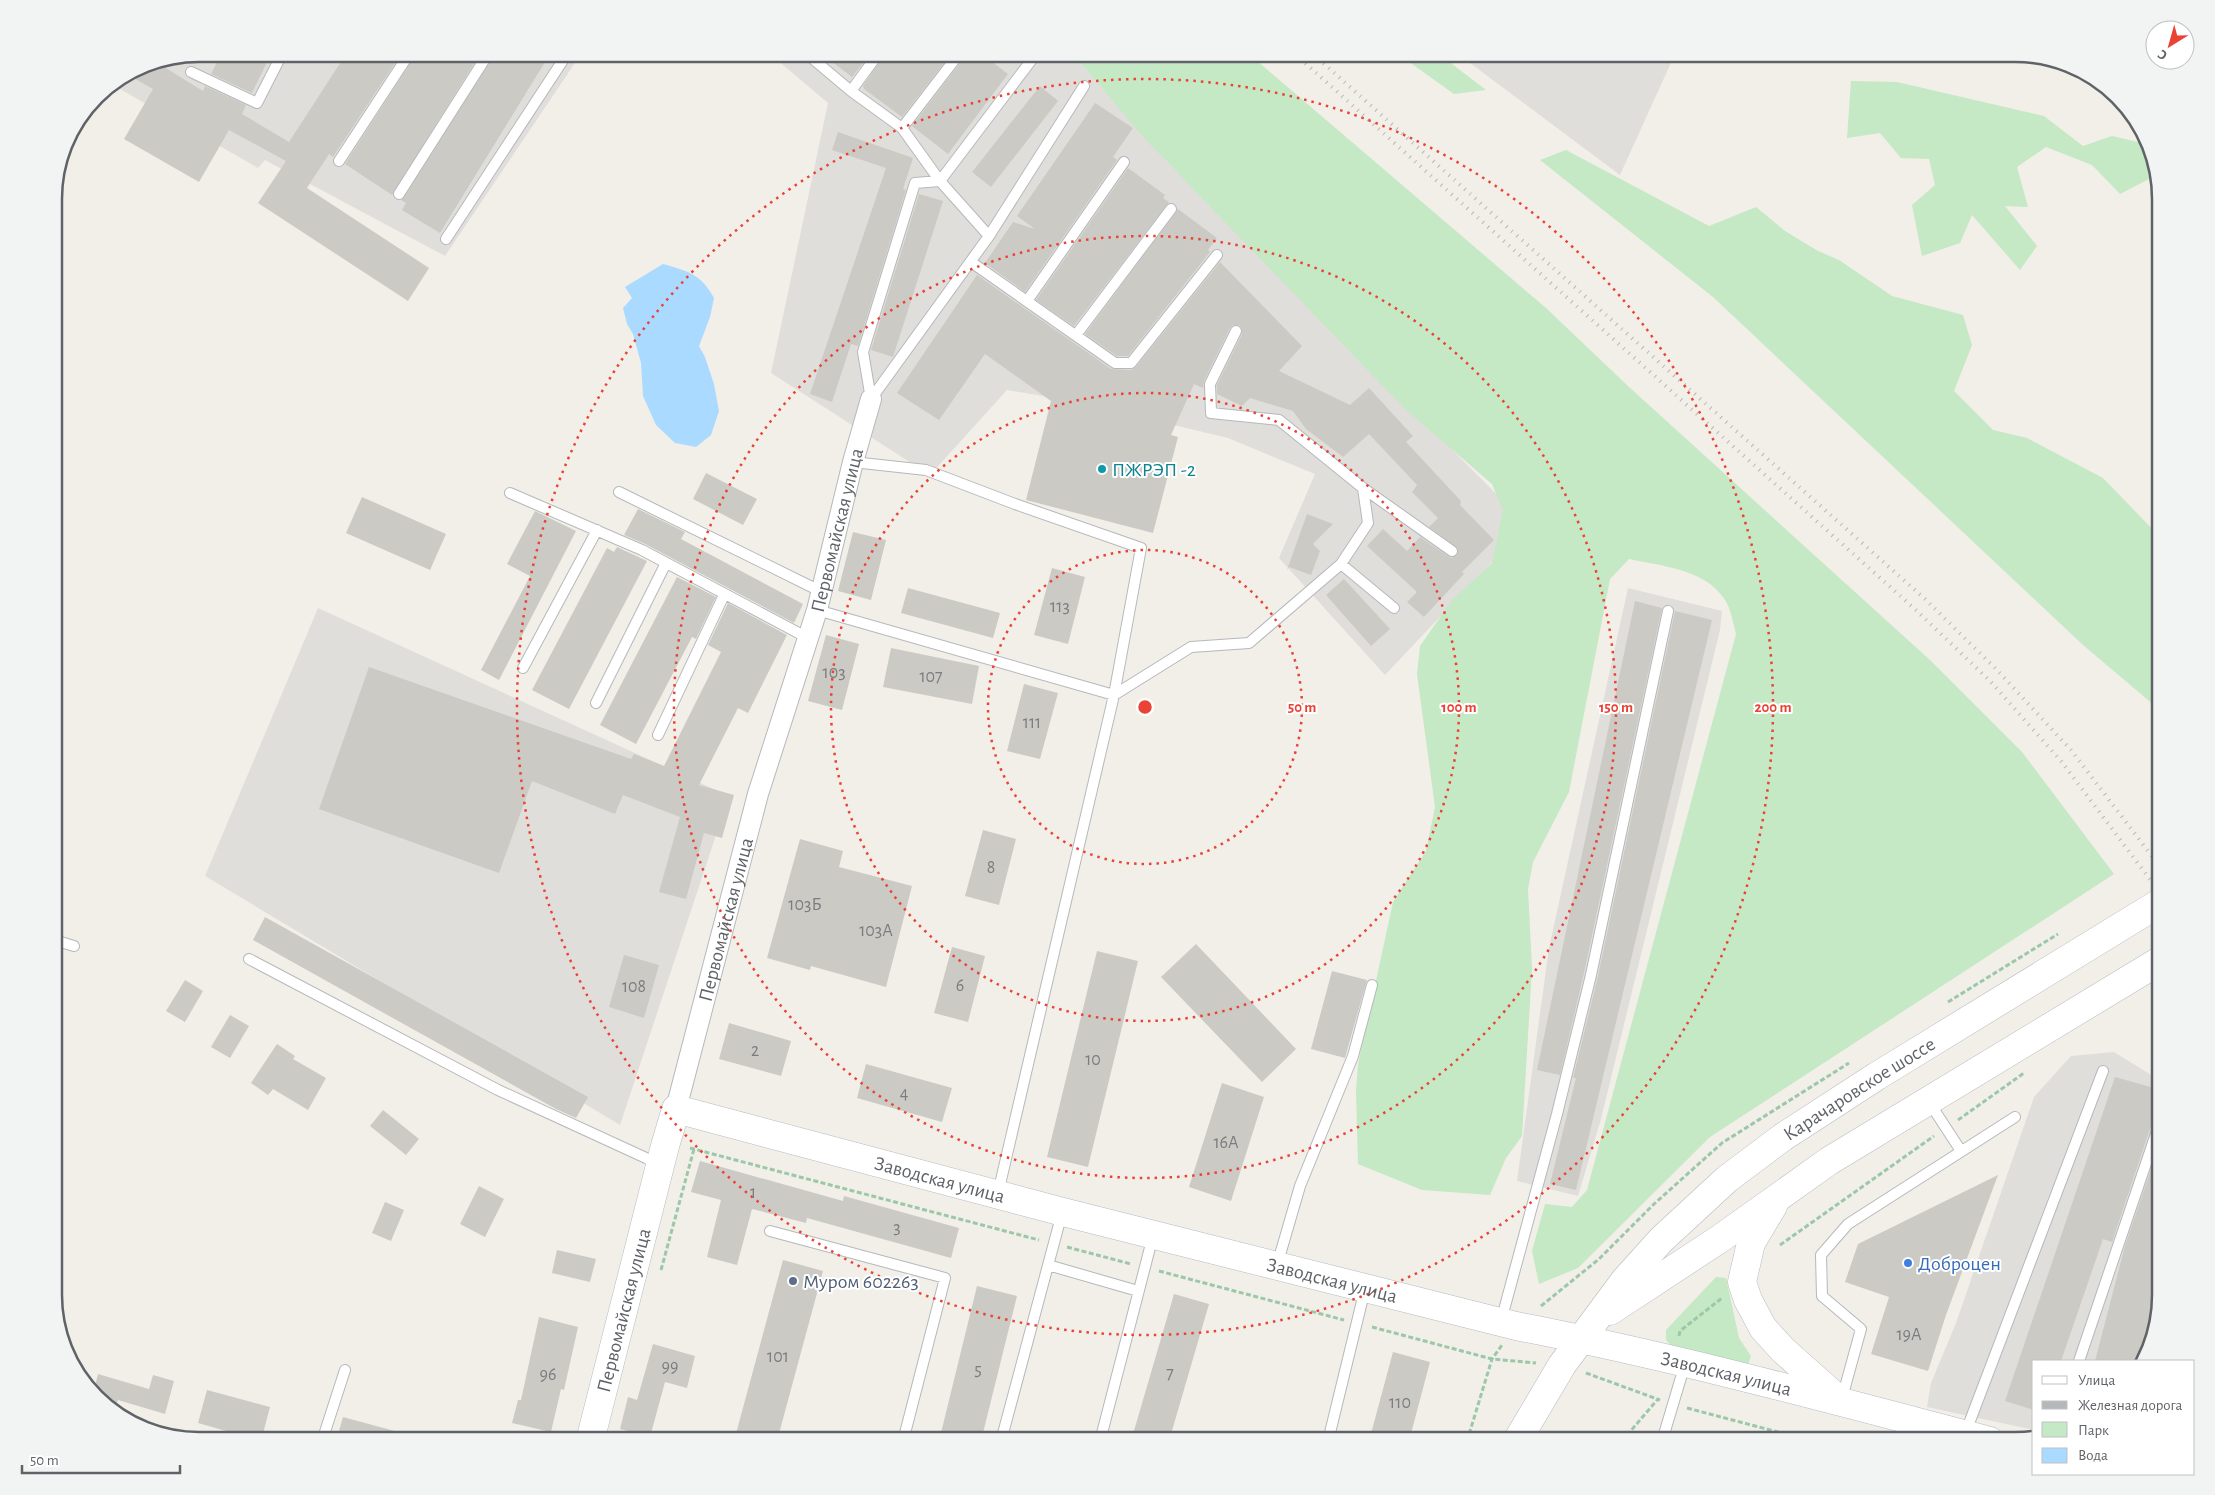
<svg xmlns="http://www.w3.org/2000/svg" width="2215" height="1495" viewBox="0 0 2215 1495" font-family="'Alegreya Sans',sans-serif">
<style>
.industrial{fill:#e0deda}
.green{fill:#c5e8c5}
.water{fill:#aadaff}
.building{fill:#cccac5}
.lines{fill:none;stroke-linecap:round;stroke-linejoin:round}
.lane-casing{stroke:#b5b8bc;stroke-width:12}
.street-casing{stroke:#b5b8bc;stroke-width:22}
.secondary-casing{stroke:#b6babf;stroke-width:29}
.path{stroke:#9cc7a9;stroke-width:3;stroke-dasharray:5 2.5;stroke-linecap:butt}
.lane{stroke:#fff;stroke-width:10}
.street{stroke:#fff;stroke-width:20}
.secondary{stroke:#fff;stroke-width:28}
.rail{stroke:#b6b7b8;stroke-width:4;stroke-dasharray:1 6;stroke-linecap:butt}
.ring{fill:none;stroke:#ea4335;stroke-width:2.5;stroke-dasharray:2.5 5}
.culture-dot{fill:#0f9aa8;stroke:#fff;stroke-width:2}
.shop-dot{fill:#3f7fe0;stroke:#fff;stroke-width:2}
.service-dot{fill:#5c6f8a;stroke:#fff;stroke-width:2}
.labels{text-anchor:middle;stroke-width:4;stroke-linejoin:round;paint-order:stroke}
.number-label{font-size:18px;fill:#7a7d7f}
.culture-label{font-size:20px;fill:#0d838f;stroke:#fff;text-anchor:start}
.street-label{font-size:20px;fill:#5f6368;stroke:#fff}
.shop-label{font-size:20px;fill:#366cbe;stroke:#fff;text-anchor:start}
.service-label{font-size:20px;fill:#4e5e75;stroke:#fff;text-anchor:start}
.rim{fill:none;stroke:#5f6368;stroke-width:2.5}
.centre{fill:#ea4335;stroke:#fff;stroke-width:2.5}
.ring-label{font-size:15px;text-anchor:middle;font-weight:bold;fill:#ea4335;stroke:#fff;stroke-width:4;stroke-linejoin:round;paint-order:stroke}
</style>
<rect width="100%" height="100%" fill="#f1efe8"/>
<path class="industrial" d="M200,54h381l-136,202 -180,-96 -7,8 -145,-83 31,-20z
M770,54h301l9,8 87,100 360,363 -142,150 -106,-117 36,-84 -87,-36 -155,-37 -66,-11 -77,85 -159,-102 57,-270z
M1458,54h217l-55,121z
M1628,588l94,23 -2,19 -119,489 -23,77 -61,-15 32,-233z
M318,608l411,188 -109,329 -415,-249z
M2114,1052l47,29v215l-20,65h-107v69l-107,-23 4,-24 25,-60 78,-226 37,-41z"/>
<path class="green" d="M1071,54h178l297,254 83,79 301,273 92,92 92,122 -404,263 -132,131 -39,16 -7,-33 13,-47 27,3 15,-17 149,-556c-3,-11 -5,-25 -11,-34 -19,-31 -64,-34 -96,-41l-19,20 -41,213 -36,70 -5,27 4,79 -10,168 -16,22 -16,37 -68,-5 -64,-26 -2,-73 2,-27 35,-162 33,-51 9,-44 -18,-133 3,-28 32,-46 40,-37 11,-53 -11,-26 -87,-75 -261,-271 -64,-76z
M1398,54h41l47,36 -32,4z
M1851,81l46,1 147,34 39,30 29,-10 34,8 9,32 -35,18 -28,-29 -46,-18 -29,20 11,40 -23,-1 32,40 -17,24 -48,-55 -12,28 -38,13 -10,-51 23,-20 -6,-26 -28,-1 -21,-25 -33,5z
M1566,150l143,76 47,-19 29,24 33,20 21,9 53,36 71,19 9,30 -18,46 39,39 34,8 76,40 58,60v173l-78,-66 -370,-348 -173,-137z
M1716,1277l10,1 13,60 12,18 -3,9 -74,-16 -8,-9v-10z"/>
<path class="water" d="M663,264c25,7 38,10 51,34l-4,19 -11,29 6,11 9,27 5,27 -8,24 -15,12 -21,-4 -19,-18 -13,-29 -2,-33 -8,-29 -6,-10 -4,-16 9,-10 -7,-11z"/>
<path class="building" d="M221,54l18,8 5,-8h27l-19,39 -41,-19z
M346,54h55l-68,103 -4,-3 -22,34 122,80 -21,33 -150,-98 28,-42 -57,-31 -30,52 -75,-43 29,-50 -25,-14 16,-10 12,-3 47,29 2,-5 41,19 -4,9 47,28z
M416,54h64l-88,141 -47,-31z
M495,54h55l-110,179 -38,-23 4,-7 -5,-3z
M822,54h48l-18,23z
M885,54h66l-49,63 -38,-28 -1,-3z
M966,54h16l26,20 -60,80 -36,-28 52,-68z
M1040,86l18,15 -67,86 -19,-15z
M1095,103l38,25 -20,29 4,3 -92,132 -40,-29 28,-41 22,7 -18,-13z
M838,132l75,26 -10,31 3,1 -48,156 -7,-2 -19,58 -22,-8 76,-226 -54,-18z
M1128,168l37,27 -2,3 6,4 -95,124 -38,-26z
M919,194l24,7 -50,156 -22,-7z
M1178,209l39,29 -9,12 2,2 -82,104h-11l-32,-22z
M1220,262l82,84 -23,25 71,34 19,-17 44,48 -7,6 55,59 -1,4 34,35 -32,32 2,2 -40,43 -17,-15 10,-10 -50,-46 16,-17 24,22 13,-14 31,21 6,-3 1,-7 -29,-21 9,-9 -26,-26 5,-7 -48,-51 -26,23 -37,-28 -13,-18 -43,-13 -8,8 -25,-12v-9l25,-51v-6l-3,-3h-6l-3,3 -26,53 -1,7 -9,-4 -23,51 7,2 -25,96 -127,-33 25,-99 -66,-47 -46,66 -42,-27 80,-118 134,94 20,1 5,-3z
M706,473l51,26 -14,26 -50,-26z
M362,497l84,37 -16,36 -84,-37z
M638,509l47,23 -4,7 122,65 -9,19 -149,-79 -21,-9z
M535,511l41,20 -77,149 -18,-10 49,-94 -23,-12z
M1307,514l26,10 -20,20 7,7 -9,24 -22,-8 -2,3z
M853,532l33,8 -15,60 -33,-9z
M617,547l30,14 -78,148 -37,-19 75,-142 7,4z
M1052,568l33,9 -17,67 -34,-9z
M677,577l39,20 -20,42 -4,-2 -56,107 -36,-19z
M1344,579l46,50 -19,17 -45,-51z
M908,588l92,25 -7,25 -92,-25z
M1635,601l27,7 -78,365 -24,102 -23,-5z
M728,603l59,32 -39,78 -10,-5 -39,77 35,10 -12,43 -18,-5 -18,66 -27,-7 21,-75 -57,-22 -8,19 -83,-33 -33,92 -180,-64 50,-142 262,92 3,-5 30,12 57,-114 -13,-7z
M1675,611l37,9 -136,570 -26,-6 26,-106h-3l25,-102z
M826,635l33,9 -17,66 -34,-9z
M891,648l88,18 -7,38 -89,-17z
M1024,684l34,9 -18,66 -33,-8z
M983,830l33,9 -17,66 -34,-9z
M800,839l43,12 -4,16 73,19 -26,101 -75,-21 -1,4 -43,-12z
M265,917l323,180 -12,21 -20,-9 -303,-169z
M1196,944l100,105 -34,33 -101,-105z
M952,947l33,9 -17,66 -34,-9z
M1097,951l41,10 -50,206 -41,-10z
M624,955l35,10 -15,53 -35,-11z
M1332,971l35,9 -22,78 -34,-9z
M185,980l18,11 -18,31 -19,-11z
M230,1015l19,11 -19,32 -19,-11z
M729,1023l62,18 -10,35 -62,-17z
M277,1044l18,12 -2,3 33,19 -18,32 -35,-21 -5,6 -17,-12z
M866,1064l86,24 -10,34 -85,-24z
M2115,1077l46,13v22l-7,5 -42,125 -9,-3 -42,122h-27v49l-29,-9z
M1222,1083l42,14 -33,104 -42,-14z
M383,1110l36,29 -13,16 -36,-29z
M2161,1140v155l-20,66h-46l30,-115z
M700,1161l143,40 1,-5 115,32 -8,30 -144,-40 -1,5 -54,-14 -15,56 -30,-8 14,-57 -30,-8z
M1998,1175l-52,140 -18,56 -57,-17 18,-57 -44,-15 13,-38z
M479,1186l25,13 -19,38 -25,-13z
M385,1202l19,8 -13,31 -19,-8z
M557,1250l39,9 -6,23 -38,-9z
M783,1260l40,11 -46,170h-43z
M977,1286l40,10 -36,145h-42z
M1174,1294l35,10 -40,137h-38z
M539,1317l39,10 -14,63 -3,-1 -10,43 -39,-9 6,-23h3z
M653,1344l42,12 -8,32 -22,-6 -15,55 -30,-8 8,-32 9,3z
M1393,1352l37,10 -21,79h-40z
M98,1374l51,15 4,-14 21,6 -9,33 -47,-14 -2,5 -12,-4 -10,-11z
M207,1390l63,17 -9,34 -63,-18z
M343,1417l70,19 -1,5h-76z"/>
<g class="lines">
<defs>
<path id="lane" d="M807,54l44,37 51,37 38,53 49,55 -118,163
M191,72l66,31 25,-49
M851,91l27,-37
M902,128l57,-74
M339,161l70,-107
M399,194l89,-140
M989,236l95,-150
M446,239l121,-185
M971,262l144,101h16l86,-108
M1027,301l97,-139
M1076,335l95,-126
M871,399l-8,-47 52,-169 25,-2 93,-123
M853,462l73,8 89,34 126,44 -27,147
M1363,488l89,63
M619,492l201,99
M510,493l132,57 166,88
M1341,564l53,44
M817,610l297,85 -116,498
M523,668l74,-138
M1114,695l77,-48 58,-4 92,-79 27,-41 -5,-35 -84,-68 -68,-7 -1,-29 26,-53
M596,703l70,-140
M658,735l66,-140
M54,940l20,6
M249,959l249,131 148,68 13,8
M1929,1102l32,49
M770,1231l175,47 -42,163
M1048,1265l90,26
M1277,1265l23,-79 53,-130 19,-71
M1501,1321l56,-207 34,-139 77,-364
M2079,1361l82,-242
M1842,1398l19,-69 -39,-33 -1,-41 27,-31 167,-107
M1965,1434l138,-363
M322,1441l23,-71
M1001,1441l61,-228
M1100,1441l53,-205
M1328,1441l37,-152
M1662,1441l23,-77"/>
<g id="street">
<path id="s1" d="M676,1109l82,-315 59,-184 36,-148 18,-63"/>
</g>
<g id="secondary">
<path d="M1773,1206l-22,37 -9,39 6,18 15,28 20,22 55,49"/>
<path d="M1610,1311l111,-73 108,-77 332,-201"/>
<path id="s2" d="M590,1441l75,-295 11,-37 387,103 453,114c160,31 317,74 474,115"/>
<path id="s3" d="M1517,1441l45,-76 63,-85 36,-40 66,-61 56,-42 94,-61 284,-174"/>
</g>
</defs>
<use href="#lane" class="lane-casing"/>
<use href="#street" class="street-casing"/>
<use href="#secondary" class="secondary-casing"/>
<path class="path" d="M1948,1002l110,-68
M1958,1120l66,-47
M690,1148l349,92
M1780,1245l154,-109
M1067,1247l64,17
M661,1270l33,-121
M1159,1271l185,49
M1541,1306l58,-47 55,-55 68,-61 127,-80
M1372,1327l120,32 44,4
M1679,1336l1,-5 42,-33
M1586,1373l74,27
M1687,1408l125,33
M1467,1441l25,-82 10,-14
M1622,1441l36,-42"/>
<use href="#lane" class="lane"/>
<use href="#street" class="street"/>
<use href="#secondary" class="secondary"/>
<path class="rail" d="M1295,54l622,557 73,70 71,80 100,133
M1313,54l612,545 72,71 74,80 90,118"/>
</g>
<g class="ring">
<circle cx="1145" cy="707" r="157"/>
<circle cx="1145" cy="707" r="314"/>
<circle cx="1145" cy="707" r="471"/>
<circle cx="1145" cy="707" r="628"/>
</g>
<circle class="culture-dot" cx="1102" cy="469" r="5"/>
<circle class="shop-dot" cx="1908" cy="1263" r="5"/>
<circle class="service-dot" cx="793" cy="1281" r="5"/>
<g class="labels">
<g class="number-label">
<text x="1060" y="612">113</text>
<text x="834" y="678">103</text>
<text x="931" y="682">107</text>
<text x="1032" y="728">111</text>
<text x="991" y="873">8</text>
<text x="805" y="910">103Б</text>
<text x="876" y="936">103А</text>
<text x="960" y="991">6</text>
<text x="634" y="992">108</text>
<text x="755" y="1056">2</text>
<text x="1093" y="1065">10</text>
<text x="904" y="1099">4</text>
<text x="1226" y="1148">16А</text>
<text x="753" y="1198">1</text>
<text x="897" y="1233">3</text>
<text x="1909" y="1340">19А</text>
<text x="778" y="1362">101</text>
<text x="670" y="1372">99</text>
<text x="978" y="1375">5</text>
<text x="1170" y="1379">7</text>
<text x="548" y="1380">96</text>
<text x="1400" y="1408">110</text>
</g>
<g class="culture-label">
<text x="1112" y="476">ПЖРЭП -2</text>
</g>
<g class="street-label">
<text dy="7" stroke="none"><textPath href="#s1" startOffset="601">Первомайская улица</textPath></text>
<text dy="7" stroke="none"><textPath href="#s1" startOffset="196">Первомайская улица</textPath></text>
<text dy="7" stroke="none"><textPath href="#s3" startOffset="498">Карачаровское шоссе</textPath></text>
<text dy="7" stroke="none"><textPath href="#s2" startOffset="616">Заводская улица</textPath></text>
<text dy="7" stroke="none"><textPath href="#s2" startOffset="1021">Заводская улица</textPath></text>
<text dy="7" stroke="none"><textPath href="#s2" startOffset="135">Первомайская улица</textPath></text>
<text dy="7" stroke="none"><textPath href="#s2" startOffset="1426">Заводская улица</textPath></text>
</g>
<g class="shop-label">
<text x="1918" y="1270">Доброцен</text>
</g>
<g class="service-label">
<text x="803" y="1288">Муром 602263</text>
</g>
</g>
<path d="M0 0H2215V1495H0ZM199 62H2015A137 137 0 0 1 2152 199V1295A137 137 0 0 1 2015 1432H199A137 137 0 0 1 62 1295V199A137 137 0 0 1 199 62Z" fill="#f2f3f3" fill-rule="evenodd"/>
<path class="rim" d="M199 62H2015A137 137 0 0 1 2152 199V1295A137 137 0 0 1 2015 1432H199A137 137 0 0 1 62 1295V199A137 137 0 0 1 199 62Z"/>
<circle cx="1145" cy="707" r="8" class="centre"/>
<g class="ring-label">
<text x="1302" y="712">50 m</text>
<text x="1459" y="712">100 m</text>
<text x="1616" y="712">150 m</text>
<text x="1773" y="712">200 m</text>
</g>
<rect x="2032" y="1360" width="162" height="115" fill="#ffffff" stroke="#bfc1c3"/>
<rect x="2042" y="1376" width="25" height="8" fill="#ffffff" stroke="#bfc1c3"/>
<text x="2078" y="1385" font-size="15" fill="#5f6368">Улица</text>
<rect x="2042" y="1401" width="25" height="8" fill="#b6b7b8" stroke="#bfc1c3"/>
<text x="2078" y="1410" font-size="15" fill="#5f6368">Железная дорога</text>
<rect x="2042" y="1422" width="25" height="15" fill="#c5e8c5" stroke="#bfc1c3"/>
<text x="2078" y="1435" font-size="15" fill="#5f6368">Парк</text>
<rect x="2042" y="1448" width="25" height="15" fill="#aadaff" stroke="#bfc1c3"/>
<text x="2078" y="1460" font-size="15" fill="#5f6368">Вода</text>
<g transform="translate(2170 45) rotate(217)"><circle r="24" fill="#ffffff" stroke="#bfc1c3"/>
<path d="M0-4L9 19L0 12L-9 19Z" fill="#ea4335"/>
<text y="-8" font-size="14" font-weight="bold" text-anchor="middle" fill="#5f6368">С</text>
</g>
<path d="M22 1465v8h158v-8" fill="none" stroke="#5f6368" stroke-width="2.5"/>
<text x="30" y="1465" font-size="15" fill="#5f6368" stroke="#ffffff" stroke-width="4" paint-order="stroke">50 m</text>
</svg>
